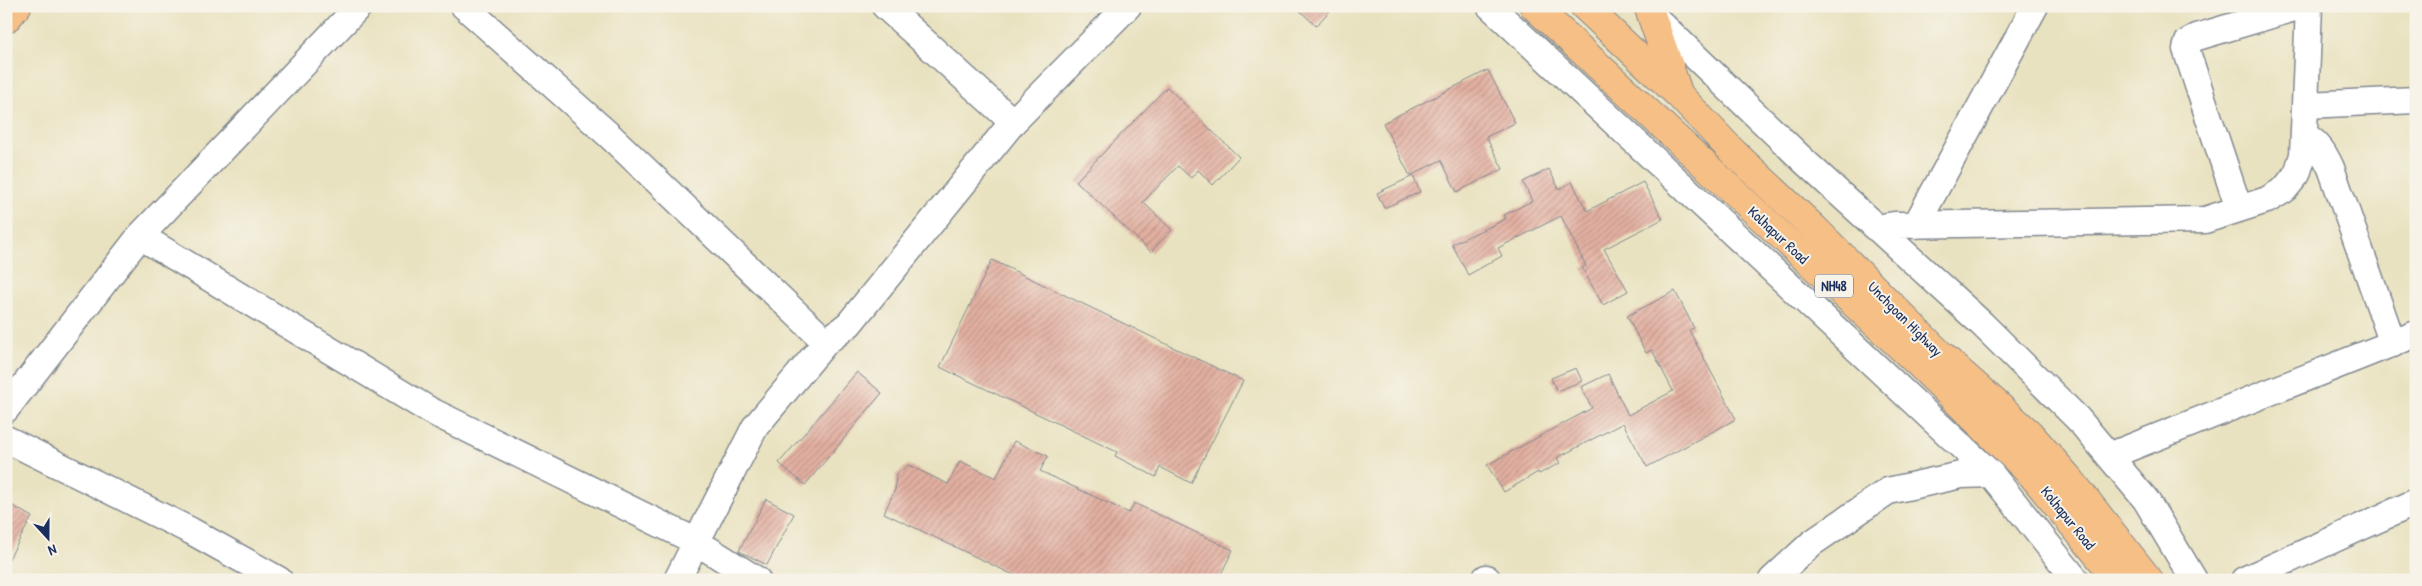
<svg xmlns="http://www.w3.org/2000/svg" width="2422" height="586" viewBox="0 0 2422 586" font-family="'Patrick Hand',sans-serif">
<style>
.building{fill:url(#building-hatch)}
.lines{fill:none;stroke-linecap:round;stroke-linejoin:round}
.minor-casing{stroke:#82888f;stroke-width:29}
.major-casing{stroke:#82888f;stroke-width:30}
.highway-casing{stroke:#82888f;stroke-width:30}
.minor{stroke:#fff;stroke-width:26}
.major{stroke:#f5bf86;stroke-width:28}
.highway{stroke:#f5bf86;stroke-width:28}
.labels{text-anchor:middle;stroke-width:4;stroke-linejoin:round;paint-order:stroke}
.shield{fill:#f7f3e8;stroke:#5d6a87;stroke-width:1}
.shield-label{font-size:14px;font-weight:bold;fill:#1b2f5e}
.street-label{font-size:15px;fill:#1b2f5e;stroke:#f7f3e8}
</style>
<defs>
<pattern id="building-hatch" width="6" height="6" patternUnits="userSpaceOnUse" patternTransform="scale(1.25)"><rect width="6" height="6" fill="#e3b0a1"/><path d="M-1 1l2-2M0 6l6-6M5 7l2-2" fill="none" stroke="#b79086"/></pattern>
</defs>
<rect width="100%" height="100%" fill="#f7f3e8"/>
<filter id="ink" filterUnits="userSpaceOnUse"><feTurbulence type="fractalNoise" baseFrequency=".02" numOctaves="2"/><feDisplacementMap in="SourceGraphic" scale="10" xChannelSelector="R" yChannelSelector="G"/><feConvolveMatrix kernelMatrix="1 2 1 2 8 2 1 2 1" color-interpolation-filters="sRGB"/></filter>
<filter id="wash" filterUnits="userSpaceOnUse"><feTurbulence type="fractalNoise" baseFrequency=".0096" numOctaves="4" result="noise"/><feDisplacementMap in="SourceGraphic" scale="20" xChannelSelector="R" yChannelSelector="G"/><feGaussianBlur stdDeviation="1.12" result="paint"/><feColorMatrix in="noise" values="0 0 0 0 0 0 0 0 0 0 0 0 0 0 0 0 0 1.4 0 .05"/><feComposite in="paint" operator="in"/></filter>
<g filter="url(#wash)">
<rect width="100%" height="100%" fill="#e9e2c0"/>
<g id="blocks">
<path class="building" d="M1295,6h39l-18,20z
M1488,70l27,53 -29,14 17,32 -46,23 -16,-32 -31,16 -27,-53z
M1167,87l72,70 -26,28 -15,-15 -7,8 -13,-12 -35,36 29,28 -21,22 -75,-71z
M1549,169l10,20 13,-7 15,29 56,-29 20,37 -59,30 24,42 -25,14 -21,-37 4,-2 -25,-50 -63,32 4,8 -34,19 -16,-31 54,-25 -2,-4 28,-14 -9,-19z
M1413,176l7,16 -36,16 -7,-15z
M992,260l251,121 -52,102 -31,-16 -4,10 -41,-21 2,-4 -177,-85z
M1675,291l19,37 -5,2 47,89 -89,48 -24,-44 -66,35 3,5 -21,11 -1,-2 -34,20 -17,-27 105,-57 -11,-21 27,-13 20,41 45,-24 -21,-41 -6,3 -19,-37z
M1576,368l6,13 -25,10 -6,-13z
M857,372l25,21 -77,92 -26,-22z
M1014,441l34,15 -8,15 89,42 5,-10 99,47 -15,30h-194l-140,-67 11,-23 1,-15 12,-10 40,19 12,-23 36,17z
M766,499l28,15 -27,51 -28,-14z
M6,502l26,15 -26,47z"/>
</g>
</g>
<g filter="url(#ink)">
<use href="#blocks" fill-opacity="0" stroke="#82888f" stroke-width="1"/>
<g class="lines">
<defs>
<path id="minor" d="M464,6l146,130 216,206
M885,6l128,116
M1490,6l501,468 85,106
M1652,15l153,147 177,162 96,95 68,81 48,80
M2305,105l111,-5
M2304,135c15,9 20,18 27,33l62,176
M2239,209l-53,-160 2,-7 9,-5 104,-31
M1916,225l119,-219
M1876,228l18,-3 311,-5 62,-20 17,-10 13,-16 6,-19 6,-149
M140,236l289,174 266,131 62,39
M6,409l134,-173 219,-230
M6,439l185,92 88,49
M2109,456l307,-122
M1486,578l2,2
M677,580l78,-153 71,-85 23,-18 164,-202 115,-116
M1772,580l40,-37 76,-52 73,-16 30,-1
M2244,580l172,-78"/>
<path id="major" d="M6,19l11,-13"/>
<path id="highway" d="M1534,6l386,359 112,110 86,105
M1584,6l95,89 55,58 81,76 125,125 89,79 43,49 77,98
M1648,6l30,86"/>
</defs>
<use href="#minor" class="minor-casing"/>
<use href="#major" class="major-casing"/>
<use href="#highway" class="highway-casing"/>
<use href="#minor" class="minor"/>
<use href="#major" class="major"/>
<use href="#highway" class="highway"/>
</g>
</g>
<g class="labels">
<rect class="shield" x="1815" y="274.5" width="38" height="23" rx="4"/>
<g class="shield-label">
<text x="1834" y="291">NH48</text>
</g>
<g class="street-label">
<text transform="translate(1778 235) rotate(43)" y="5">Kolhapur Road</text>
<text transform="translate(1905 319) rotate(45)" y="5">Unchgoan Highway</text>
<text transform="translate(2068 518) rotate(51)" y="5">Kolhapur Road</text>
</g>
</g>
<rect width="2422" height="586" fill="none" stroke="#f7f3e8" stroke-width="25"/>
<g transform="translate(48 538) rotate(159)" stroke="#f7f3e8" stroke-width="4" paint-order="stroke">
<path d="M0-4L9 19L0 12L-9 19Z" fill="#1b2f5e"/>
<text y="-8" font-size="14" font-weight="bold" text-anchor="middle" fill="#1b2f5e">N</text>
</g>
</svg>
